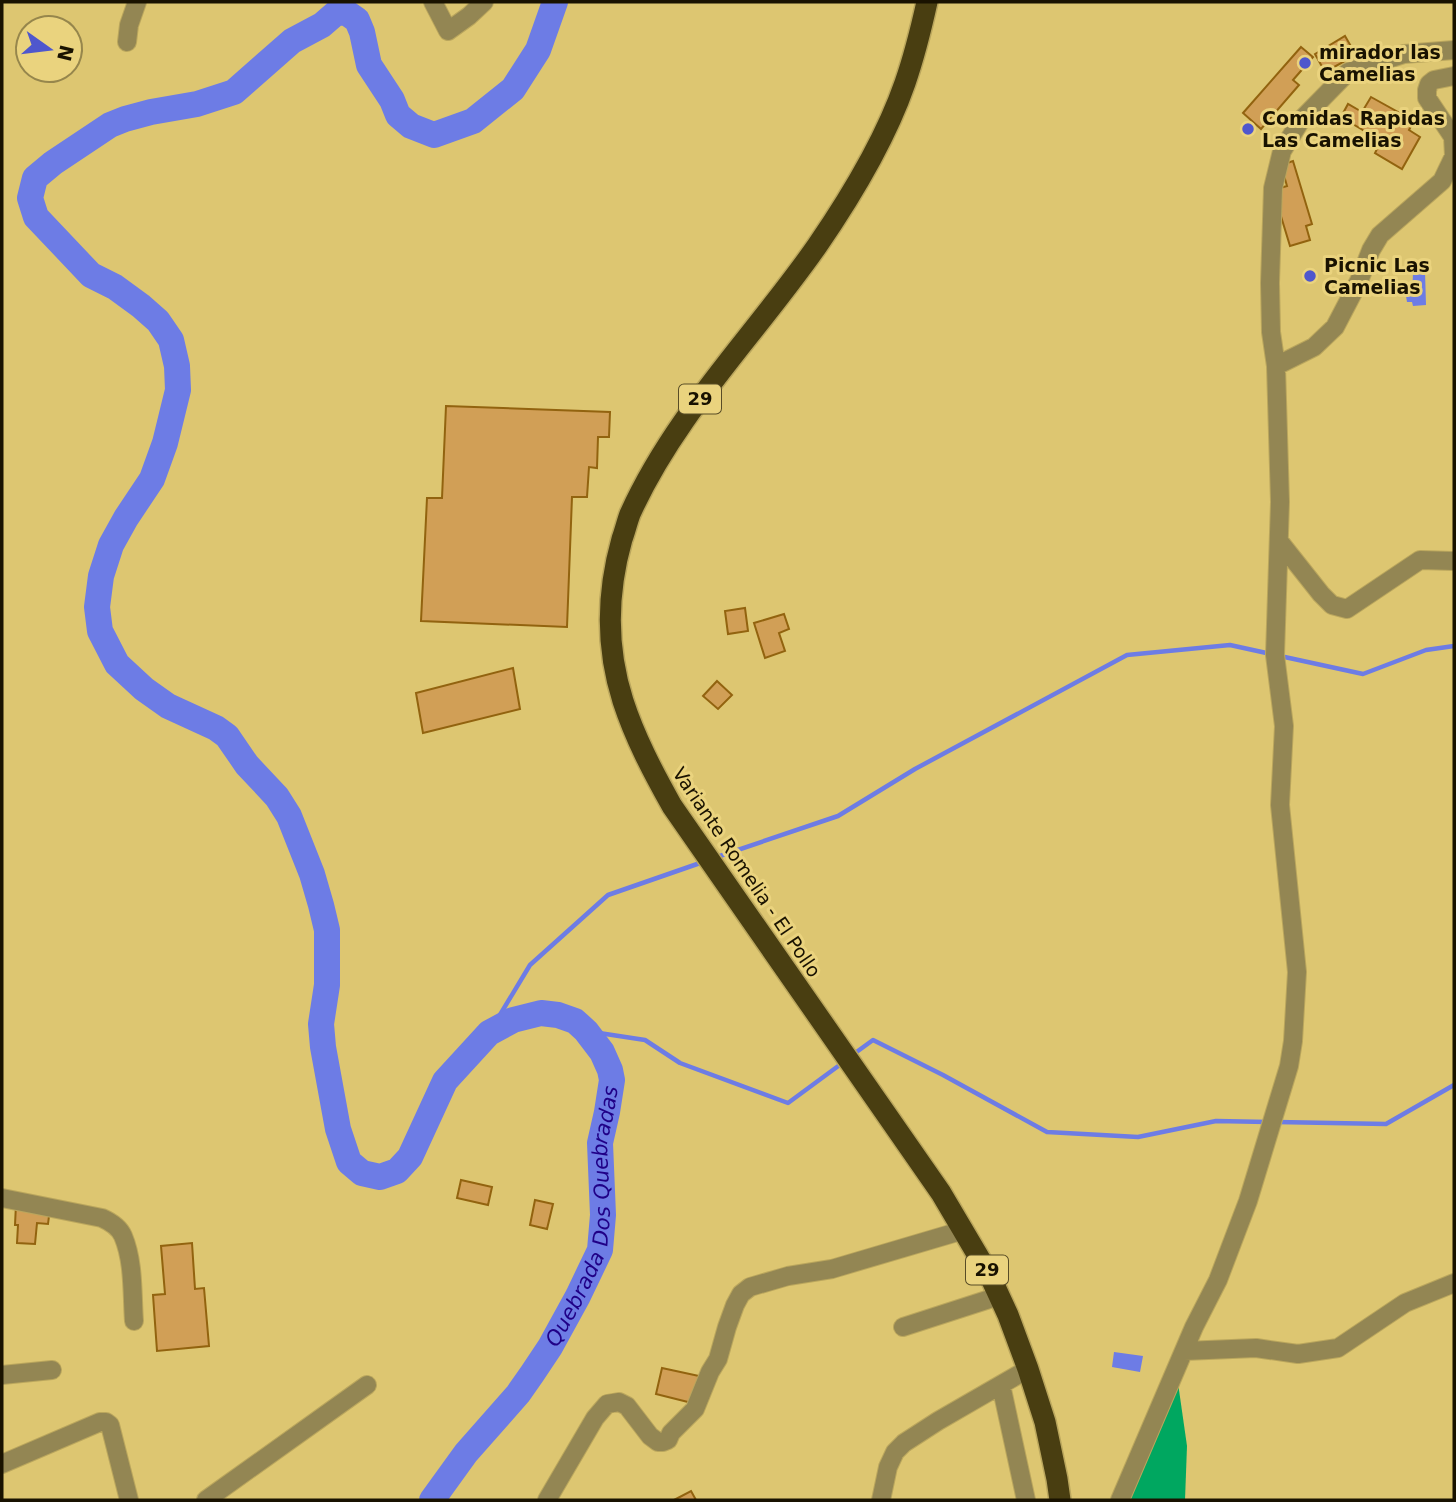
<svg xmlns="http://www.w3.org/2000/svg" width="1456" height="1502" viewBox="0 0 1456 1502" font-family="'DejaVu Sans',sans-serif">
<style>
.forest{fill:#00a760}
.water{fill:#6d7ce5}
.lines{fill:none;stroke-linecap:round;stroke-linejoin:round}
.stream{stroke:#6d7ce5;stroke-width:4.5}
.river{stroke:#6d7ce5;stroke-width:26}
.building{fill:#d19f56;stroke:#92630f;stroke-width:2}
.minor-casing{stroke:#baa65d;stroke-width:20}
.highway-casing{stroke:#baa65d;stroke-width:24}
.minor{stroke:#938653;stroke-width:18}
.highway{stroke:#493e11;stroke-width:21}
.poi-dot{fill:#4f57cd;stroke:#ead37e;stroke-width:2.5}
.labels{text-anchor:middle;stroke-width:6;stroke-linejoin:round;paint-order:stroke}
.shield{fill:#ead37e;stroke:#584c26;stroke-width:2}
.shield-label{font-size:18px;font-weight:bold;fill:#191200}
.poi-label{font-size:19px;font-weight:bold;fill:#191200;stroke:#ead37e;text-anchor:start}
.street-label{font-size:19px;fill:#191200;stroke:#ead37e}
.water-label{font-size:21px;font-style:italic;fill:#200087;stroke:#ead37e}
</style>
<rect width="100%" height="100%" fill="#ddc671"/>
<path class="forest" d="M1176,1369l11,77 -2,54h-60z"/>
<path class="water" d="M1425,271l1,34 -13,1 -1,-4h-5l-1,-6 6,-1 1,-22z
M1114,1352l29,4 -3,16 -28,-5z"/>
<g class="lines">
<path class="stream" d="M1280,656l83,18 63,-24 28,-4
M714,858l124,-42 77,-47 212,-114 103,-10 41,9
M586,1031l59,9 35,23 108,40 53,-39
M489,1033l41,-68 78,-70 95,-33
M851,1056l22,-16 70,35 104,57 91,5 78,-16 52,1
M1277,1122l109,2 68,-39"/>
<path class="river" id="s1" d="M432,1500l34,-47 52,-59 14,-20 18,-27 28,-51 22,-46 3,-35 -3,-72 7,-31 5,-32 -2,-10 -8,-18 -16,-21 -11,-10 -17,-6 -17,-2 -28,7 -24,13 -44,48 -35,76 -13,14 -17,6 -18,-4 -13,-11 -11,-33 -15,-82 -2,-23 6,-39v-55l-6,-25 -9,-31 -23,-58 -12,-19 -30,-32 -20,-29 -11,-8 -48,-22 -24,-17 -27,-25 -17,-33 -3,-24 4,-31 10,-31 15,-27 26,-39 13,-36 13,-53 -1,-24 -6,-26 -13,-19 -17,-15 -26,-19 -24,-12 -55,-58 -6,-19 5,-20 18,-15 57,-38 15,-6 26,-7 46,-8 37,-12 58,-51 30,-16 15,-13 10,1 10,7 5,12 7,33 23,35 6,15 13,11 23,9 39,-14 40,-32 25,-39 17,-48"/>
</g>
<path class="building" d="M1345,36l11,19 -31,17 -10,-18z
M1301,47l12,10 -20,23 6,5 -38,44 -18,-16z
M1371,97l43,24 -5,9 11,7 -18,32 -27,-16 6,-12 -40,-24 7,-13 14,8z
M1293,161l19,63 -6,2 4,14 -20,6 -17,-56 14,-4 -6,-21z
M446,406l164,6 -1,25h-11l-1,31 -8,-1 -2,30h-15l-5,130 -146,-6 6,-123h15z
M745,608l3,23 -20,3 -3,-23z
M784,614l5,15 -10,4 6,18 -20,7 -11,-35z
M513,668l7,41 -97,24 -7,-40z
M717,681l15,14 -14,14 -15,-13z
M461,1180l31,7 -4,18 -31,-7z
M535,1200l18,4 -6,25 -17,-4z
M16,1204l34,4 -2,16 -11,-1 -2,21 -18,-1 1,-18h-3z
M192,1243l3,46 9,-1 5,58 -52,5 -4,-56 12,-1 -4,-48z
M662,1368l37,8 -7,27 -36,-9z
M691,1491l5,9h-22z"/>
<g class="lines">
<defs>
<path id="minor" d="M433,2l15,29 21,-15 15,-14
M127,42l2,-17 8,-23
M1276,366l38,-19 21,-20 24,-46 12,-31 9,-15 62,-54 12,-25 -1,-19 -26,-39v-8l2,-6 5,-4 20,-4
M1279,541l42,53 11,11 15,4 73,-49 34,1
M2,1198l100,20c9,4 17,9 21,18 11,26 9,58 11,85
M903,1327l96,-31
M1184,1351l72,-3 42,6 40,-6 67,-45 49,-20
M2,1375l50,-5
M1001,1385l25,115
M2,1464l98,-42h6l4,3 19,75
M206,1500l161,-115
M547,1500l48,-82 12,-14 12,-2 8,4 23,30 8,6h5l5,-2 3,-7 24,-24 15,-37 8,-13 9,-32 8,-22 6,-11 9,-7 38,-11 44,-7 132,-39
M881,1500l7,-33 7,-15 9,-9 34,-22 90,-52
M1120,1500l74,-173 24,-47 30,-79 41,-135 4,-25 4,-69 -17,-167 4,-79 -9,-71 5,-153 -4,-136 -5,-34 -1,-49 3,-95 9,-37 19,-31 47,-48 56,-18 50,-4"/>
<path id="highway" d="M927,2c-6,27 -13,55 -22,81 -19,55 -55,115 -88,163 -62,89 -142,168 -187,268 -3,8 -5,17 -8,25 -15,53 -16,109 1,162 12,37 30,71 49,105l269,387 49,83 18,39 20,54 17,53 12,57 3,21"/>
</defs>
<use href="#minor" class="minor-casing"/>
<use href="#highway" class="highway-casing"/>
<use href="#minor" class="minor"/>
<use href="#highway" class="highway"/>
</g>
<g class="poi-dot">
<circle cx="1305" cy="63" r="7"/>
<circle cx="1248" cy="129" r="7"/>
<circle cx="1310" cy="276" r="7"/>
</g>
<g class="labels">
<g class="shield">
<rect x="679" y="384.5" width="42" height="29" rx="5"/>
<rect x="966" y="1255.5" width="42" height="29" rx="5"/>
</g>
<g class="shield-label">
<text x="700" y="405">29</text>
<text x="987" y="1276">29</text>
</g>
<g class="poi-label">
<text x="1319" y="59">mirador las<tspan x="1319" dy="22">Camelias</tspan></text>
<text x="1262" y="125">Comidas Rapidas<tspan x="1262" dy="22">Las Camelias</tspan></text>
<text x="1324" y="272">Picnic Las<tspan x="1324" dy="22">Camelias</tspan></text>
</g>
<g class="street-label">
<text transform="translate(747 872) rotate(56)" y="7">Variante Romelia - El Pollo</text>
</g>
<g class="water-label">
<text dy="7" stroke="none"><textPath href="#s1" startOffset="332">Quebrada Dos Quebradas</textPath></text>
</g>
</g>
<rect width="1456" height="1502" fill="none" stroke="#191200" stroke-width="7"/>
<g transform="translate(49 49) rotate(104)"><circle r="33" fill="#ead37e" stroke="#96864c" stroke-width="2"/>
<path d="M0-5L12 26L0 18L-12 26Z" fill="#4f57cd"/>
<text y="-10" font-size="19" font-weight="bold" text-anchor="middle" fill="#191200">N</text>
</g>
</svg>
